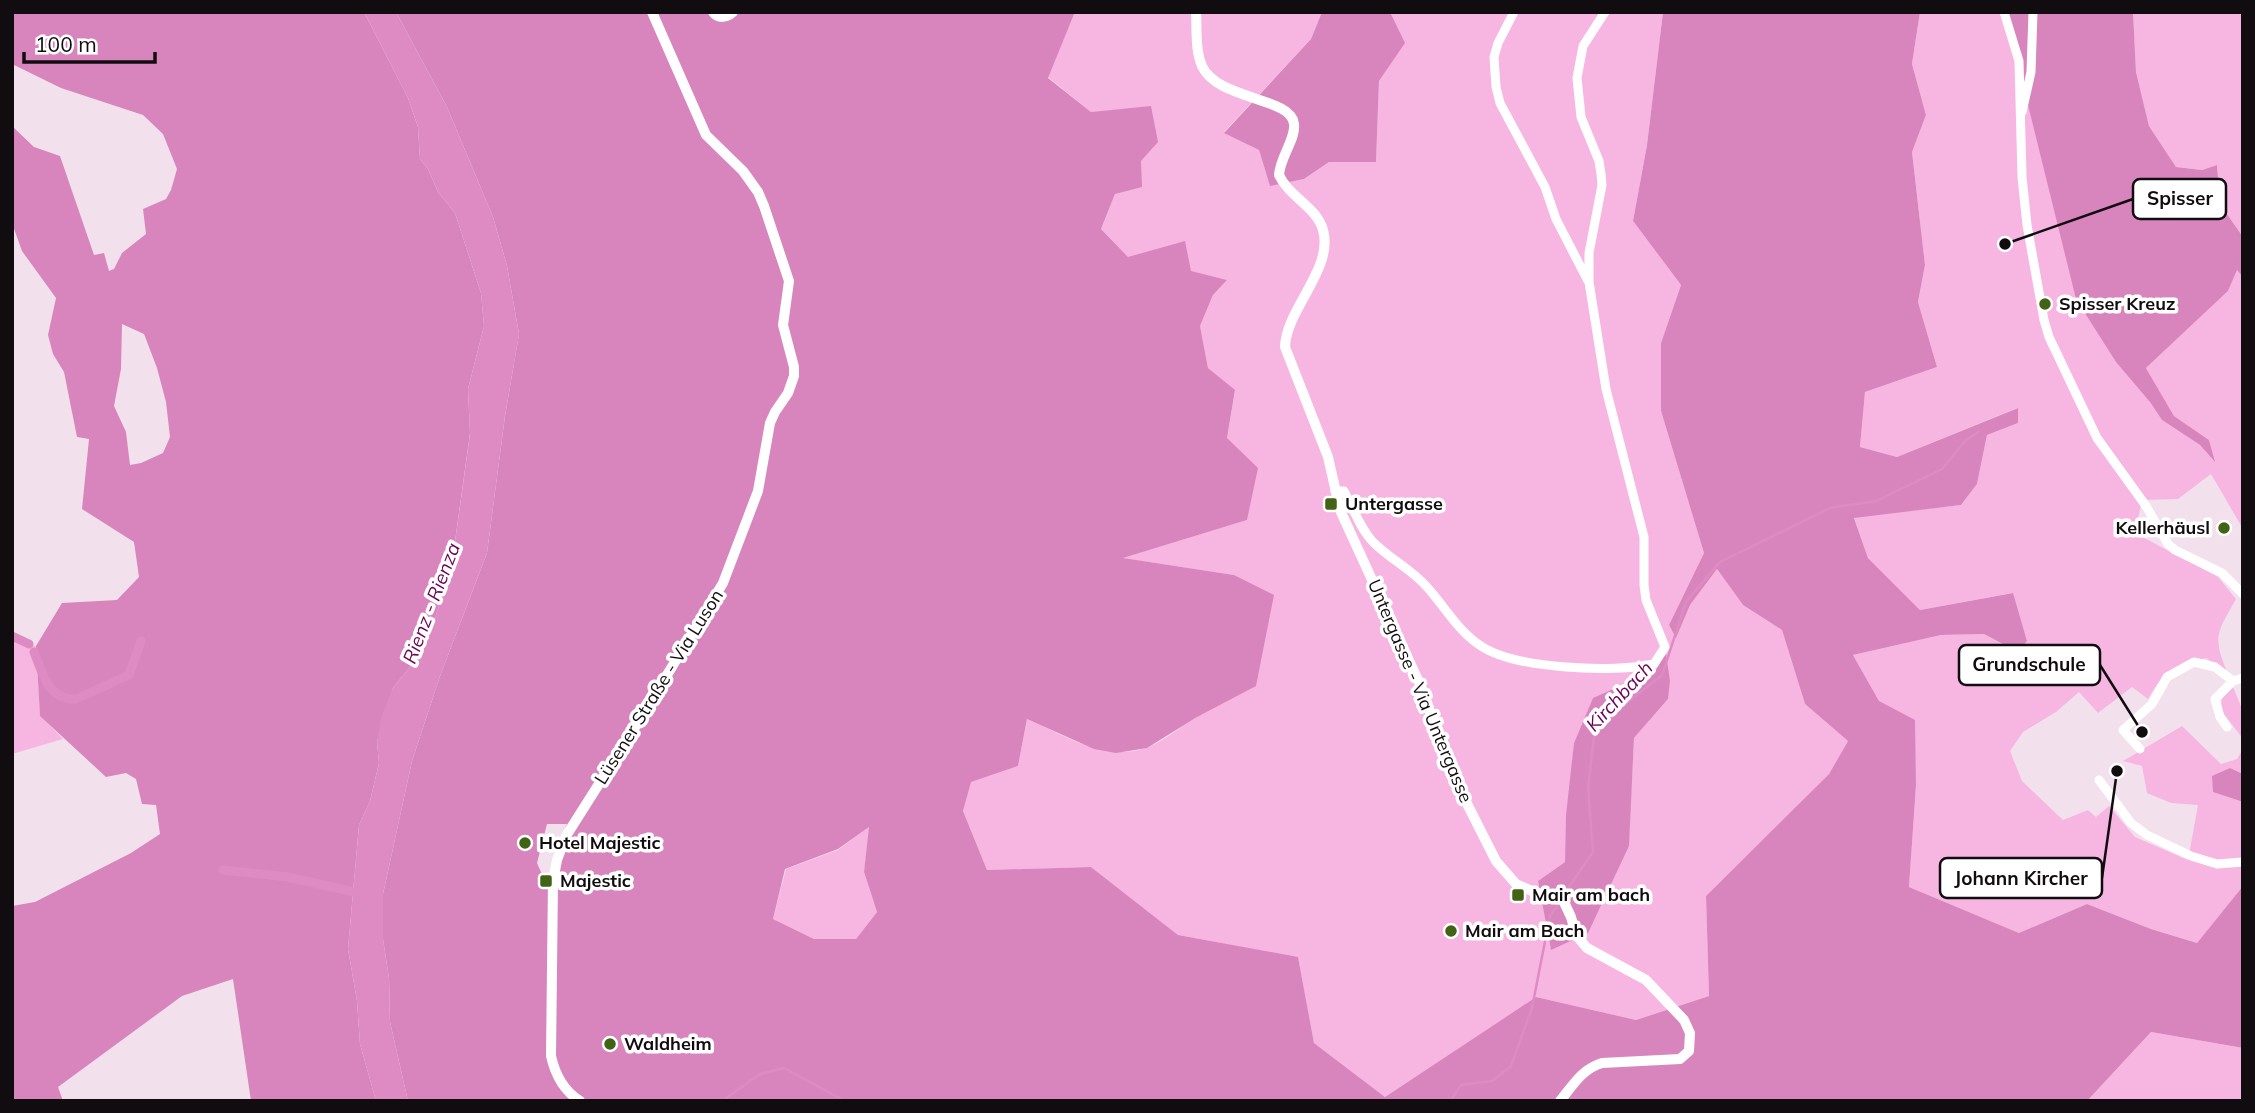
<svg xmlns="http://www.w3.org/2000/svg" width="2255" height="1113" viewBox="0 0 2255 1113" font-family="Mulish,sans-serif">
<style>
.green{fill:#f7b6e1;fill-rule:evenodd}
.forest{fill:#d885be;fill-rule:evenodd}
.water{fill:#de8bc4}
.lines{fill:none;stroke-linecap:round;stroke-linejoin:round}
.stream{stroke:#de8bc4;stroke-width:2.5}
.canal{stroke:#de8bc4;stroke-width:9}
.minor{stroke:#fff;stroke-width:9}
.tertiary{stroke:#fff;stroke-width:10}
.poi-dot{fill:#426216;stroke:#fff;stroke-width:2.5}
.labels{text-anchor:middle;stroke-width:7;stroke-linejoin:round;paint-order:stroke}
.poi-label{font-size:18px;font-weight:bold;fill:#110c0f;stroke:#fff;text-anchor:start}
.street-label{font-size:18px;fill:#110c0f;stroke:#fff}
.water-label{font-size:19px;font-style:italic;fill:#6a0155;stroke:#fff}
.leader{fill:none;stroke:#110c0f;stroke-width:2.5}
.callout-dot{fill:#110c0f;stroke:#fff;stroke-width:2.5}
.callout{fill:#fff;stroke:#110c0f;stroke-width:2.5}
.callout-label{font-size:19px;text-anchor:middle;font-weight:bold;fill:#110c0f}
</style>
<rect width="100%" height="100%" fill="#f2e1ec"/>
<path class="green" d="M1075,12h247l-11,27 -87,93 35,18 11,35 34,-6 25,-17h47l3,-81 25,-38 -14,-31h273l-16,133 -14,76 48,64 -20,58v68l43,142 -35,72 7,12 14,-32 27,-36 26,36 39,25 23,74 43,37 -19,33 -123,122 3,100 -73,24 -100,-23 -151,100 -71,-54 -16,-85 -120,-23 -87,-68 -104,3 -24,-59 7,-29 48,-16 9,-47c37,16 77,43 119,29 17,-6 35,-22 51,-31l37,-142 -112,-17 125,-38 -20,-82 8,-47 -27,-23 -8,-42 13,-31 14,-15 -99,-23 -27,-28 14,-35 26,-33 10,-54 -60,5 -43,-35zM1663,658l5,41 -34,39 -2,42 -81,169 -13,-68 27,-19 9,-119 19,-44 63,-29z
M1920,12h85l145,390 12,18 38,25 14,16 -5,-21 -35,-24 -28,-48 82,-77 9,-22 6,8v252l-32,-55 -33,25 -36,1 -7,33 83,44 18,22c-19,34 -24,38 -8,75l-22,-16c-31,6 -42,13 -58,41l-16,-12 -34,26 -19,-21 -23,20 -33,20 -13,19 12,30 41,39 25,-10 8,7 13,-11 26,31 53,23 10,-55 -27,-2 -24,-10 -5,-27 -19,-5 59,-35 39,38 16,-5 6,-10v25l-13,-6 -16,24 29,10v84l-46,57 -46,-14 -64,-25 -68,29 -110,-46 7,-102 -37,-84 -26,-46 88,-20 43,-1 34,18 9,-11 -15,-48 -92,17 -52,-52 -14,-41 107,-12 16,-21 10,-49 31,-12 -1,-15 -120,49 -37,-10 5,-55 72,-25 -19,-65 7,-37 -13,-113 14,-37 -14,-51z
M2133,12h110v225l-23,-33 -3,-39 -15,5 -26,-3 -27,-41 -13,-54z
M12,638l16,8h8l4,69 23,24 -51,15z
M2233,687l10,24v28l-22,-29 1,-15z
M870,826l-6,46 13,40 -21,27h-42l-41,-20 13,-50 52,-19z
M2151,1032l92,16v53h-156z"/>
<path class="forest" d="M12,12h352l44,86 10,29 2,32 8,10 10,23 17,21 26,80 3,33 -16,63 2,44 -17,123 -18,63 -21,43 -21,26 -16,54 2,21 -9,38 -11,24 -11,124 9,52 3,43 16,57h-125l-18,-122 -51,17 -124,91 5,14h-51v-195l23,-4 96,-49 29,-19 -4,-29 -14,-1 -6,-25 -10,-6 -20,4 -66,-61 -4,-70 26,-43 55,-3 22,-23 -5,-35 -52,-33 7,-70 -12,-2 -13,-65 -11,-18 -5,-19 8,-37 -34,-47 -10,-28v-97l22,21 26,9 34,99 10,-2 5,18 5,-2 8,-16 24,-19 -3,-25 23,-10 5,-9 6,-21 -14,-35 -20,-19 -82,-27 -49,-24zM122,324l22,10 13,34 9,34 4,35 -7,16 -22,10 -11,2 -4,-33 -12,-26 7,-37z
M396,12h679l-27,66 43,34 60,-6 7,36 -17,19 1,26 -27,7 -14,35 27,28 57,-16 6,30 36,9 -14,15 -13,31 8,42 27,22 -8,48 31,30 -11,52 -124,38 111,17 40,20 -18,91 -59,31 -50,31 -31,5 -22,-4 -67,-30 -9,47 -47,16 -8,29 24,59 104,-3 87,68 120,22 16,86 71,54 151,-100 100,23 73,-24 -3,-100 123,-122 19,-33 -43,-37 -23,-74 -39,-25 -26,-36 -27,36 -14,33 -7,-13 35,-72 -43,-142v-68l20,-58 -48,-64 14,-76 16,-133h257l-8,52 14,51 -14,37 13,113 -7,37 19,65 -72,25 -5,55 37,10 121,-49v15l-31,12 -10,49 -16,21 -107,13 14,40 52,52 93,-17 14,48 -9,11 -34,-18 -43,1 -88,20 26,46 36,19 1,65 -7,102 110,46 68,-29 64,25 46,14 46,-57v162l-92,-16 -64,69h-1679l-18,-79 -1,-44 -6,-39v-45l29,-133 28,-85 47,-123 18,-137 14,-82 -12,-68 -14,-49 -46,-110zM547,824h20l-8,18 -9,35 -5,4 -8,-18zM869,827l-5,45 13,40 -21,27h-42l-41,-20 12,-50 53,-20z
M1322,12h68l15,31 -26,38 -3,81h-47l-25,17 -34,7 -11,-36 -35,-17 87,-94z
M2005,12h128l3,60 13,54 27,41 26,3 15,-5 3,39 23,33v40l-6,-7 -9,21 -82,77 28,48 35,24 6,22 -15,-17 -38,-25 -12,-18 -34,-40 -40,-63z
M1665,647l5,34 -2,18 -34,39 -5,108 -41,87 -37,17 -13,-69 27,-19 1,-47 8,-72 19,-45 63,-28 6,-12z
M2230,768l13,6v28l-30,-10 -1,-16z"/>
<path class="water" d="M364,12h32l51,95 46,110 14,49 12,68 -14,82 -18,137 -47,123 -28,85 -29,133v45l6,39 1,44 18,79h-32l-16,-57 -3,-43 -9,-52 11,-124 11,-24 9,-38 -2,-21 4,-24 12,-30 21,-26 21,-43 18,-63 17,-122 -2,-45 16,-63 -3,-33 -26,-80 -17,-21 -10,-23 -8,-10 -2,-32 -10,-29z"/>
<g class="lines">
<path class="stream" d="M1562,897l31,-45 -5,-64 6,-51 29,-31 39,-31 24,-73 34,-40 110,-54 46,-7 66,-32 24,-29 13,-8
M722,1101l38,-27 24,-6 61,33
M1450,1101l11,-16 31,-4 19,-15 21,-58 18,-92 9,-13"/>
<path class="canal" d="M12,636l17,8
M34,652c9,22 14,48 42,47l53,-24 12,-34
M223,870l65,7 75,17"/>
<path class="minor" d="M1514,12l-16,31 -4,14 2,30 4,16 45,84 11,32 32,62
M2004,12l15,49 3,116 5,48 17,95 5,17 48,101 49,68 22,38 7,6 47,23 21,21
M2022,112l9,-40 2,-60
M1335,491h9c9,17 16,37 29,51 17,17 38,27 54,45 18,20 31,44 54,59 34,23 134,27 173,18l11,-17 -19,-47 -2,-15v-48l-38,-148 -17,-107v-29l13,-68 -1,-11 -2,-13 -18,-44 -4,-39 6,-32 22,-34
M2227,727l-7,-10 -5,-18 18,-18 10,-3
M2140,749l-17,-19 29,-26 15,-27 27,-15 21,5 18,14
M2099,780l32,43 16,12 44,21 26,8 26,-2"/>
<path class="tertiary" d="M713,12c5,7 14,6 20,0
M1196,12c1,17 -1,38 6,54 15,34 90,31 92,58 2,15 -14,33 -15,51 10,22 37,31 44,55 11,39 -37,79 -38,117l43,110 12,53 83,181 28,81 45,89 20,23 20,9 21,2 6,5 8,17 5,18 11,13 59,32 38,40 6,13 -1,18 -9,8 -78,4c-20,6 -29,22 -42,38
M580,1101c-16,-10 -25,-27 -29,-45l2,-175 4,-21 9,-24 76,-120 81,-133 35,-92 12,-68 5,-11 13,-19 6,-17v-9l-11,-42 6,-44 -25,-75 -6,-14 -15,-21 -37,-36 -54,-123"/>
</g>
<g class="poi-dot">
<circle cx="2045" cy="304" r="7"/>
<rect x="1324" y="497" width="14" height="14" rx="3.5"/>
<circle cx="2224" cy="528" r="7"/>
<circle cx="525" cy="843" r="7"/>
<rect x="539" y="874" width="14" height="14" rx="3.5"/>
<rect x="1511" y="888" width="14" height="14" rx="3.5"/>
<circle cx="1451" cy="931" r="7"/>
<circle cx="610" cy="1044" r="7"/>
</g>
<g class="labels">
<g class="poi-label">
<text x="2059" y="310">Spisser Kreuz</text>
<text x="1345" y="510">Untergasse</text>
<text x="2210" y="534" text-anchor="end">Kellerhäusl</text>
<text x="539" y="849">Hotel Majestic</text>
<text x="560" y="887">Majestic</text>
<text x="1532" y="901">Mair am bach</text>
<text x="1465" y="937">Mair am Bach</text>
<text x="624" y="1050">Waldheim</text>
</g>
<g class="street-label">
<text transform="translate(659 687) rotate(-58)" y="6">Lüsener Straße - Via Luson</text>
<text transform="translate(1420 691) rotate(67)" y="6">Untergasse - Via Untergasse</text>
</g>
<g class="water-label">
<text transform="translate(431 603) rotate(-69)" y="7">Rienz - Rienza</text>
<text transform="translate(1619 696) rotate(-47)" y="7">Kirchbach</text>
</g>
</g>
<path class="leader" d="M2005 244L2133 199M2142 732L2100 665M2117 771L2102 878"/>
<g class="callout-dot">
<circle cx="2005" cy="244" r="7"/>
<circle cx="2142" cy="732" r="7"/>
<circle cx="2117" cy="771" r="7"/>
</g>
<g class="callout">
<rect x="2133" y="179" width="93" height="40" rx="7"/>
<rect x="1959" y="645" width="141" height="40" rx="7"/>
<rect x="1940" y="858" width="162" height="40" rx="7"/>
</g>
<g class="callout-label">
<text x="2180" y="205">Spisser</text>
<text x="2029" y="671">Grundschule</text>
<text x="2021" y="885">Johann Kircher</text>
</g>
<rect width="2255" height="1113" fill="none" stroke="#110c0f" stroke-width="28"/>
<path d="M24 52v10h131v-10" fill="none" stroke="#110c0f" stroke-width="3.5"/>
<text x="35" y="52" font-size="21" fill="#110c0f" stroke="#ffffff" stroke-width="5" paint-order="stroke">100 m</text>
</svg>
